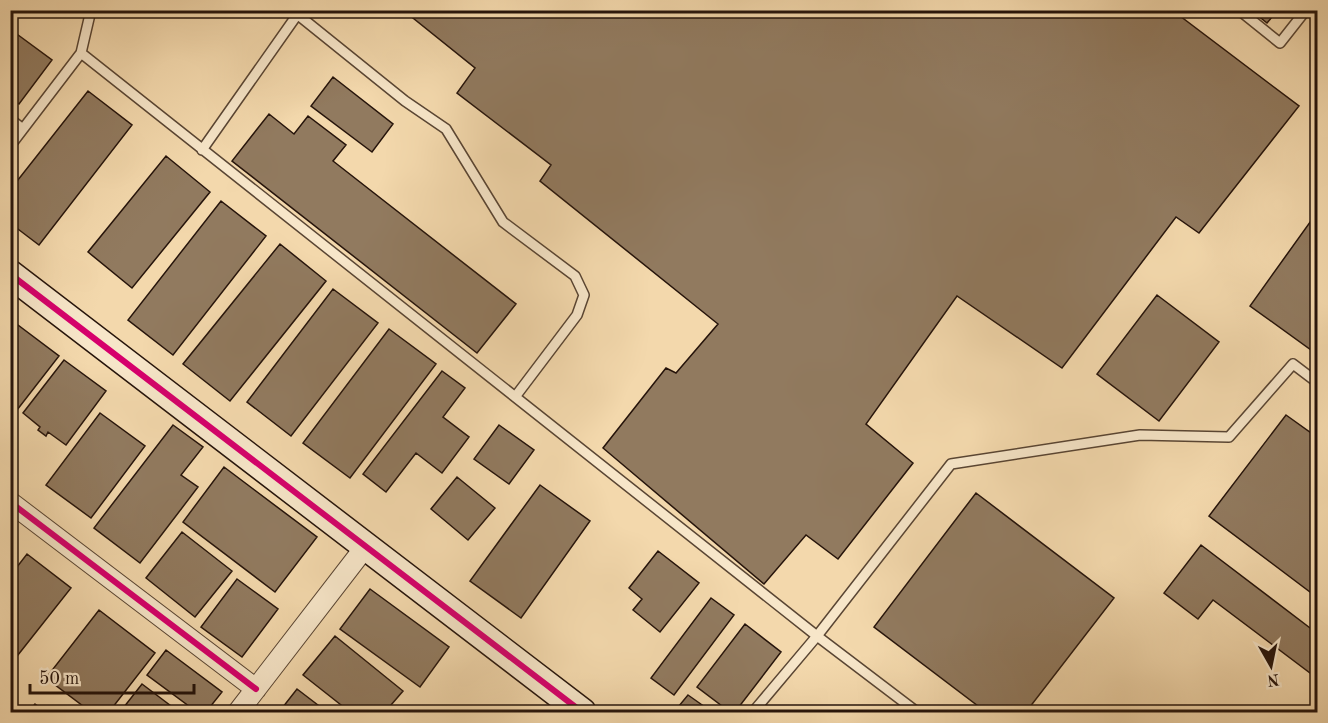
<svg xmlns="http://www.w3.org/2000/svg" width="1328" height="723" viewBox="0 0 1328 723" font-family="'Old Standard TT',serif">
<style>
.building{fill:#917a5f;stroke:#26140b;stroke-width:1.5}
.lines{fill:none;stroke-linecap:round;stroke-linejoin:round}
.lane-casing{stroke:#594533;stroke-width:12}
.street-casing{stroke:#594533;stroke-width:22}
.secondary-casing{stroke:#26140b;stroke-width:30}
.lane{stroke:#f7e6c9;stroke-width:9}
.street{stroke:#f7e6c9;stroke-width:20}
.secondary{stroke:#f7e6c9;stroke-width:27}
.cycleway-casing{stroke:#f7e6c9;stroke-width:10}
.cycleway{stroke:#d6006c;stroke-width:6}
</style>
<rect width="100%" height="100%" fill="#f3d8ac"/>
<filter id="stains"><feTurbulence type="fractalNoise" baseFrequency=".00333" numOctaves="4"/><feColorMatrix values="0 0 0 0 .2 0 0 0 0 .09 0 0 0 0 .02 0 0 0 .5 -.17"/></filter>
<radialGradient id="worn" r=".72"><stop offset=".6" stop-color="#630" stop-opacity="0"/><stop offset="1" stop-color="#630" stop-opacity=".3"/></radialGradient>
<path class="building" d="M403,10h769l127,96 -100,127 -23,-16 -114,151 -105,-72 -91,128 47,39 -75,96 -32,-24 -42,49 -161,-136 63,-80 10,5 42,-49 -178,-143 11,-16 -94,-72 18,-25z
M1251,10h27l-11,13z
M10,29l42,31 -33,44 -9,-6z
M333,77l60,47 -21,28 -61,-46z
M88,91l44,34 -93,120 -29,-22v-33z
M269,114l25,20 14,-18 38,29 -13,16 183,143 -39,49 -245,-192z
M166,156l44,36 -78,96 -44,-36z
M221,201l45,35 -93,119 -45,-35z
M1318,211v144l-68,-49z
M280,244l46,37 -96,120 -47,-37z
M333,289l45,34 -87,113 -44,-34z
M1157,295l62,47 -60,79 -62,-47z
M10,319l49,37 -49,63z
M389,329l47,35 -86,114 -47,-35z
M64,360l42,31 -40,54 -18,-13 -2,4 -8,-6 2,-3 -17,-14z
M442,371l23,17 -22,29 26,20 -27,36 -26,-20 -30,39 -23,-18z
M100,413l45,33 -54,72 -45,-33z
M1286,415l32,23v160l-109,-82z
M173,425l30,22 -22,28 17,12 -58,76 -46,-35z
M499,425l35,25 -25,34 -35,-25z
M224,467l93,70 -42,55 -92,-70z
M457,477l38,31 -27,32 -37,-31z
M540,485l50,36 -69,97 -51,-37z
M976,493l138,105 -88,114h-40l-112,-85z
M182,532l50,39 -37,46 -49,-39z
M1201,545l117,89v45l-105,-79 -15,19 -34,-26z
M658,551l41,32 -39,49 -27,-22 9,-11 -13,-11z
M27,554l44,34 -61,77v-89z
M237,579l41,30 -36,48 -41,-30z
M370,589l79,58 -29,40 -80,-58z
M711,598l23,17 -60,80 -23,-17z
M99,610l56,43 -46,59h-18l-45,-34z
M745,624l36,28 -46,60h-5l-33,-25z
M335,636l68,55 -18,21h-35l-47,-37z
M166,650l56,42 -16,20h-9l-50,-37z
M142,684l37,28h-59z
M297,689l30,23h-48z
M688,695l24,17h-38z
M10,700l10,8 -3,4h-7z
M35,704l11,8h-18z"/>
<g class="lines">
<defs>
<path id="lane" d="M292,10l113,91 41,28 57,93 72,54 9,19 -7,20 -62,82
M1239,10l41,33 26,-33
M81,53l736,583 100,76
M10,119l13,10
M10,146l71,-93 10,-43
M202,150l95,-135
M753,712l64,-76 134,-172 189,-29 89,2 64,-73 25,19"/>
<path id="street" d="M10,502l246,187
M238,712l128,-166"/>
<path id="secondary" d="M10,274l572,438"/>
</defs>
<use href="#lane" class="lane-casing"/>
<use href="#street" class="street-casing"/>
<use href="#secondary" class="secondary-casing"/>
<use href="#lane" class="lane"/>
<use href="#street" class="street"/>
<use href="#secondary" class="secondary"/>
<defs>
<path id="cycleway" d="M10,274l572,438
M10,502l246,187"/>
</defs>
<use href="#cycleway" class="cycleway-casing"/>
<use href="#cycleway" class="cycleway"/>
</g>
<rect width="1328" height="723" fill="none" stroke="#f3d8ac" stroke-width="36"/>
<rect x="12" y="12" width="1304" height="699" fill="none" stroke="#26140b" stroke-width="3"/>
<rect x="18" y="18" width="1292" height="687" fill="none" stroke="#26140b" stroke-width="1.5"/>
<g transform="translate(1271 666) rotate(171)" stroke="#f7e6c9" stroke-width="4.5" paint-order="stroke">
<path d="M0-4.5L10 22L0 15L-10 22Z" fill="#26140b"/>
<text y="-9" font-size="16" font-weight="bold" text-anchor="middle" fill="#26140b">N</text>
</g>
<path d="M30 684v9h164v-9" fill="none" stroke="#26140b" stroke-width="3"/>
<text x="39" y="684" font-size="18" fill="#26140b" stroke="#f7e6c9" stroke-width="4.5" paint-order="stroke">50 m</text>
<rect width="100%" height="100%" filter="url(#stains)"/>
<rect width="100%" height="100%" fill="url(#worn)"/>
</svg>
